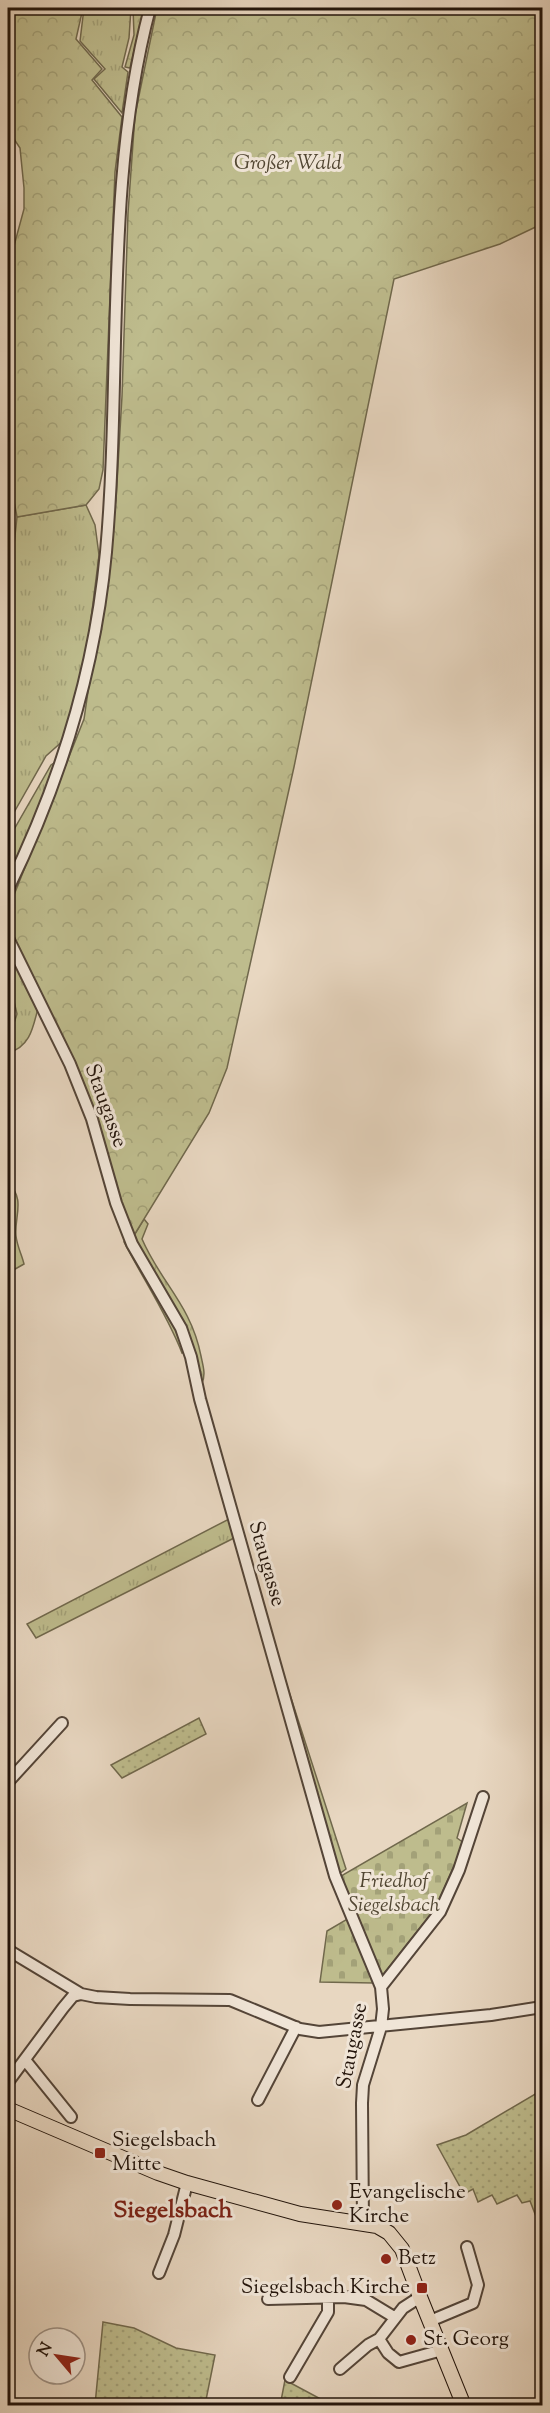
<svg xmlns="http://www.w3.org/2000/svg" width="550" height="2413" font-family="'Sorts Mill Goudy',serif">
<style>
.grass{fill:url(#grass-tufts);stroke:#70684c;stroke-width:1.5}
.forest{fill:url(#forest-crowns);stroke:#70684c;stroke-width:1.5}
.cemetery{fill:url(#cemetery-stones);stroke:#70684c;stroke-width:1.5}
.park{fill:url(#park-dots);stroke:#70684c;stroke-width:1.5}
.lines{fill:none;stroke-linecap:round;stroke-linejoin:round}
.minor-casing{stroke:#544538;stroke-width:14}
.major-casing{stroke:#22140b;stroke-width:16}
.minor{stroke:#f0e5d7;stroke-width:10}
.major{stroke:#e8d7c1;stroke-width:14}
.poi-dot{fill:#8f2418;stroke:#f0e5d7;stroke-width:2}
.labels{text-anchor:middle;dominant-baseline:central;stroke-width:6;stroke-linejoin:round;paint-order:stroke}
.park-label{font-size:21px;font-style:italic;fill:#514632;stroke:#f0e5d7}
.street-label{font-size:21px;fill:#22140b;stroke:#f0e5d7}
.poi-label{font-size:21px;fill:#22140b;stroke:#f0e5d7;text-anchor:start}
.quarter-label{font-size:24px;font-weight:bold;fill:#7a1f14;stroke:#f0e5d7}
</style>
<defs>
<pattern id="grass-tufts" width="24" height="20" patternUnits="userSpaceOnUse" patternTransform="scale(1.5)"><rect width="24" height="20" fill="#bebc8d"/><path d="M3 7l-1-3M5 7V3M7 7l1-3M15 17l-1-3M17 17v-4M19 17l1-3" fill="none" stroke="#a3a178"/></pattern>
<pattern id="forest-crowns" width="20" height="18" patternUnits="userSpaceOnUse" patternTransform="scale(1.5)"><rect width="20" height="18" fill="#bebc8d"/><path d="M2 6a3 3 0 1 1 6 0M12 15a3 3 0 1 1 6 0" fill="none" stroke="#a3a178"/></pattern>
<pattern id="cemetery-stones" width="16" height="16" patternUnits="userSpaceOnUse" patternTransform="scale(1.5)"><rect width="16" height="16" fill="#bebc8d"/><path d="M2 7V4a2 2 0 0 1 4 0v3zM10 15v-3a2 2 0 0 1 4 0v3z" fill="#a3a178"/></pattern>
<pattern id="park-dots" width="8" height="8" patternUnits="userSpaceOnUse" patternTransform="scale(1.5)"><rect width="8" height="8" fill="#bebc8d"/><path d="M2 2h.1M6 6h.1" fill="none" stroke="#a3a178" stroke-width="1.8" stroke-linecap="round"/></pattern>
</defs>
<rect width="100%" height="100%" fill="#e8d7c1"/>
<filter id="stains"><feTurbulence type="fractalNoise" baseFrequency=".00333" numOctaves="4"/><feColorMatrix values="0 0 0 0 .2 0 0 0 0 .09 0 0 0 0 .02 0 0 0 .5 -.17"/></filter>
<radialGradient id="worn" r=".72"><stop offset=".6" stop-color="#630" stop-opacity="0"/><stop offset="1" stop-color="#630" stop-opacity=".3"/></radialGradient>
<path class="grass" d="M84,8h47l-2,30 -7,29 6,5 -6,41 -28,-34 11,-10 -25,-28z
M86,505l9,20 4,30 -13,104 -21,80 -19,17 -38,67v-222l9,-84z
M57,761l-11,33 -38,87v-41l43,-75z
M8,951l30,57c-5,20 -8,39 -30,45v-12l9,-27 -9,-38z
M8,1183c18,16 6,34 8,53 1,10 6,19 8,28l-14,8 -2,-1z
M144,1219l4,5 -6,15c19,44 49,66 59,117 2,10 5,18 1,27l-69,-146z
M127,1239l42,74 17,39 -4,1c-15,-39 -39,-74 -58,-111z
M229,1519l5,19 -198,100 -9,-14z
M281,1675l3,1 62,193 -7,5z"/>
<path class="forest" d="M8,8h75l-7,31 26,30 -10,11 30,37 -7,55 -12,298 -4,19 -13,16 -69,12 -9,-48v-201l16,-59v-21l-4,-40 -12,-18z
M133,8h11l-14,60 -5,-1 9,-32z
M157,8h385v216l-42,20 -106,35 -100,488 -67,301 -18,45 -76,124 -68,-190 -57,-118v-19l76,-191 32,-219 6,-104 6,-183 7,-98z"/>
<path class="cemetery" d="M467,1803l-10,35 7,5 -29,66 -53,67 -41,-100z
M349,1918l24,65 -53,-1 7,-51z"/>
<path class="park" d="M199,1718l7,16 -84,44 -11,-13z
M542,2090v142l-12,-31 -8,2 -5,-8 -20,9 -5,-9 -14,7 -5,-13 -9,5 -27,-49 29,-10z
M103,2322l31,6 42,20 39,7 -10,50h-110z
M285,2380l47,25 -52,1z"/>
<g class="lines">
<g class="minor-casing">
<path id="minor" d="M8,889c52,-106 87,-218 98,-337 16,-178 -2,-371 44,-544
M8,938l62,126 22,55 24,84 16,41 49,84 10,29 9,42 135,477 46,111 2,22 -2,18 -18,58 -1,18 1,120
M8,1782l54,-59
M8,1950l73,44 15,3 34,2 100,1 70,29 19,3 172,-17 51,-8
M381,1987l59,-75 19,-42 24,-73
M25,2060l46,57
M8,2082l55,-74 10,-12 8,-2
M258,2100l38,-73
M159,2273l15,-38 13,-52
M420,2297l-17,11 -24,31 9,14 11,9 43,-12
M268,2299l76,-2 22,3 28,17
M430,2321l43,-18 5,-18 -11,-38
M340,2369l28,-24 11,-6
M290,2377l38,-65v-14"/>
</g>
<g class="major-casing">
<path id="major" d="M8,2109l150,64 29,10 113,31 77,12 12,7 13,16 18,48 44,109"/>
</g>
<use href="#minor" class="minor"/>
<use href="#major" class="major"/>
</g>
<g class="poi-dot">
<rect x="94" y="2147" width="12" height="12" rx="3"/>
<circle cx="337" cy="2205" r="6"/>
<circle cx="386" cy="2259" r="6"/>
<rect x="416" y="2282" width="12" height="12" rx="3"/>
<circle cx="411" cy="2340" r="6"/>
</g>
<g class="labels">
<g class="park-label">
<text x="288" y="164">Großer Wald</text>
<text x="394" y="1882">Friedhof<tspan x="394" dy="24">Siegelsbach</tspan></text>
</g>
<g class="street-label">
<text transform="translate(105 1106) rotate(70)">Staugasse</text>
<text transform="translate(266 1564) rotate(74)">Staugasse</text>
<text transform="translate(353 2046) rotate(-79)">Staugasse</text>
</g>
<g class="poi-label">
<text x="112" y="2141">Siegelsbach<tspan x="112" dy="24">Mitte</tspan></text>
<text x="349" y="2193">Evangelische<tspan x="349" dy="24">Kirche</tspan></text>
<text x="398" y="2259">Betz</text>
<text x="410" y="2288" text-anchor="end">Siegelsbach Kirche</text>
<text x="423" y="2340">St. Georg</text>
</g>
<g class="quarter-label">
<text x="173" y="2211">Siegelsbach</text>
</g>
</g>
<rect width="550" height="2413" fill="none" stroke="#e8d7c1" stroke-width="30"/>
<rect x="9" y="9" width="532" height="2395" fill="none" stroke="#22140b" stroke-width="3"/>
<rect x="15" y="15" width="520" height="2383" fill="none" stroke="#22140b" stroke-width="1.5"/>
<g transform="translate(57 2356) rotate(299)"><circle r="28" fill="#f0e5d7" stroke="#9e9185" stroke-width="1.5"/>
<path d="M0-4.5L10 22L0 15L-10 22Z" fill="#8f2418"/>
<text y="-9" font-size="16" font-weight="bold" text-anchor="middle" fill="#22140b">N</text>
</g>
<rect width="100%" height="100%" filter="url(#stains)"/>
<rect width="100%" height="100%" fill="url(#worn)"/>
</svg>
